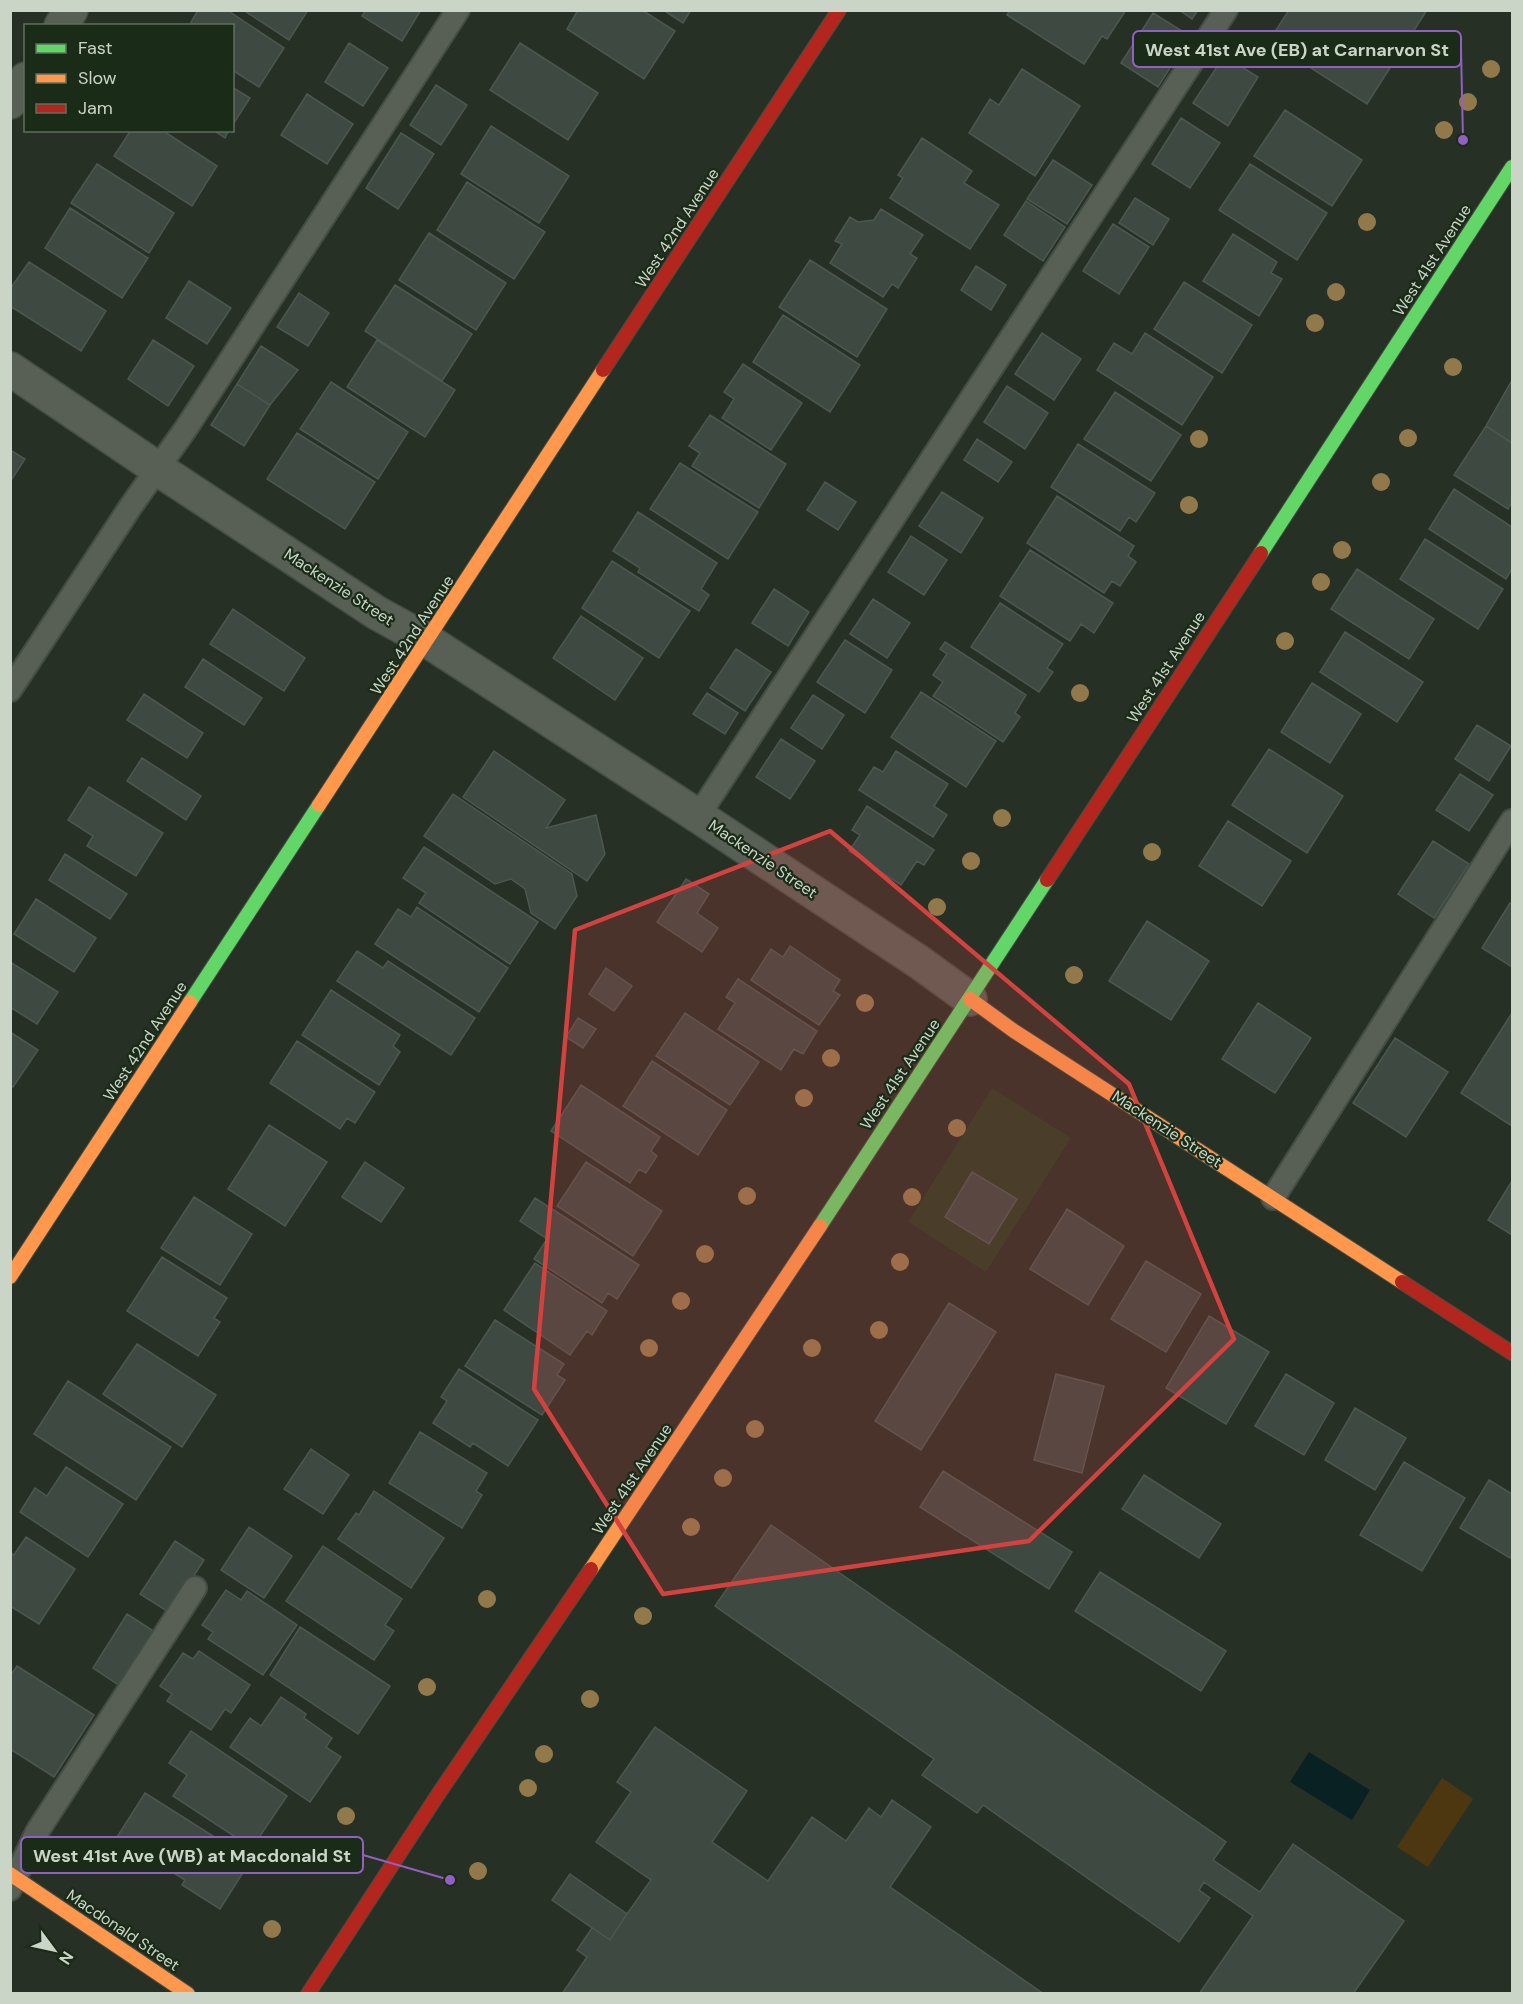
<svg xmlns="http://www.w3.org/2000/svg" width="1523" height="2004" font-family="'DM Sans',sans-serif">
<style>
.built{fill:#283c23}
.green{fill:#4d3710}
.water{fill:#092123}
.building{fill:#3e4942;stroke:#4c574f;stroke-width:1.5}
.lines{fill:none;stroke-linecap:round;stroke-linejoin:round}
.lane-casing{stroke:#444d43;stroke-width:26}
.street-casing{stroke:#444d43;stroke-width:36}
.fast-casing{stroke:#444d43;stroke-width:16}
.slow-casing{stroke:#444d43;stroke-width:16}
.jam-casing{stroke:#444d43;stroke-width:16}
.lane{stroke:#586056;stroke-width:22}
.street{stroke:#586056;stroke-width:33}
.fast{stroke:#63d668;stroke-width:14}
.slow{stroke:#ff974d;stroke-width:14}
.jam{stroke:#b3261e;stroke-width:14}
.tree{fill:#92794c}
.marked{fill:#d44240;fill-opacity:0.2;stroke:#d44240;stroke-width:4.5;stroke-linejoin:round}
.labels{text-anchor:middle;dominant-baseline:central;stroke-width:4.5;stroke-linejoin:round;paint-order:stroke}
.street-label{font-size:16px;fill:#cad5c8;stroke:#1a2b17}
.leader{fill:none;stroke:#935fc2;stroke-width:2}
.callout-dot{fill:#935fc2;stroke:#1a2b17;stroke-width:2}
.callout{fill:#1a2b17;stroke:#935fc2;stroke-width:2}
.callout-label{font-size:18px;text-anchor:middle;font-weight:bold;fill:#cad5c8}
</style>
<rect width="100%" height="100%" fill="#273025"/>
<path class="built" d="M992,1088l79,50 -85,134 -78,-50z"/>
<path class="green" d="M1442,1778l31,21 -45,68 -31,-20z"/>
<path class="water" d="M1309,1752l61,38 -18,30 -62,-38z"/>
<path class="building" d="M198,10h29l57,38 -25,39 -27,-17v-44h-43z
M243,10h65l-19,30z
M366,10h55l-19,31 -40,-25z
M578,10h64l33,21 -31,48 -77,-50z
M663,10h28l-8,13z
M1010,10h116l-19,29 -5,-3 -18,28 -77,-49z
M1179,10h19l-6,9z
M1289,10h138l-60,94 -98,-63z
M1153,13l37,23 -32,51 -37,-24z
M349,43l39,25 -25,38 -38,-24z
M520,43l78,50 -30,47 -78,-50z
M1224,56l34,21 -30,49 -35,-23z
M1022,69l58,37 -45,70 -66,-43 21,-34 9,6z
M436,85l31,20 -26,40 -31,-20z
M232,87l18,11 -18,28z
M307,94l46,30 -26,40 -46,-29z
M1285,110l77,50 -30,46 -78,-50z
M1181,118l39,25 -30,45 -38,-24z
M491,126l78,50 -30,47 -78,-49z
M131,130h31l55,36 -25,40 -78,-50z
M213,130h16l-4,8z
M401,133l33,21 -36,55 -32,-21z
M922,138l50,33 -8,12 35,22 -29,44 -80,-51 13,-20 -5,-3z
M1053,160l39,25 -25,39 -40,-25z
M97,164l77,49 -25,40 -78,-50z
M1250,164l77,49 -30,47 -78,-50z
M467,182l78,50 -31,47 -77,-49z
M1135,198l34,21 -16,26 -34,-22z
M1026,201l39,26 -22,34 -39,-26z
M70,208l78,50 -26,40 -77,-50z
M881,209l42,26 -13,19 7,4 -19,30 -6,-4 -9,13 -53,-34 12,-19 -7,-3 15,-24 8,5 16,-2z
M1113,224l36,23 -30,47 -36,-23z
M429,233l77,50 -30,47 -77,-50z
M1233,234l44,28 -6,11 11,6 -23,37 -56,-35z
M810,260l77,49 -30,48 -78,-50z
M29,262l77,49 -25,40 -71,-45v-17z
M976,266l30,19 -15,25 -30,-20z
M189,281l42,27 -24,36 -41,-26z
M1184,282l68,43 -30,48 -68,-44z
M395,285l77,49 -30,47 -77,-50z
M299,293l30,20 -21,33 -31,-19z
M783,315l77,50 -30,47 -77,-50z
M1042,333l39,26 -27,41 -39,-26z
M1145,333l68,44 -31,48 -85,-55 17,-27 18,11z
M153,340l41,26 -26,40 -40,-27z
M377,340l78,50 -30,47 -78,-50z
M261,346l37,24 -28,35 -33,-21z
M743,364l59,39 -31,47 -49,-32 12,-19 -10,-7z
M331,382l77,50 -30,47 -78,-50z
M1511,382h1v61l-26,-17z
M237,384l33,21 -26,41 -33,-21z
M1007,386l41,27 -23,36 -41,-27z
M1115,392l66,43 -30,46 -67,-42z
M710,415l76,49 -27,44 -67,-42 8,-13 -11,-7z
M1486,426l26,17v59l-4,7 -54,-34z
M297,433l78,49 -30,47 -78,-50z
M977,439l35,23 -14,20 -34,-22z
M1078,444l77,49 -19,29 -7,-5 -9,14 -69,-44z
M10,450l15,9 -15,23z
M680,463l78,49 -30,47 -78,-50z
M825,482l31,20 -18,28 -31,-20z
M1454,489l58,38v42l-6,10 -77,-50z
M942,492l41,26 -22,35 -42,-27z
M1057,496l77,50 -6,10 8,6 -16,24 -8,-5 -8,12 -77,-50z
M638,512l79,51 -16,26 8,6 -10,16 -61,-39 2,-4 -27,-17z
M911,536l36,24 -23,35 -36,-23z
M1425,539l78,50 -25,40 -78,-50z
M1030,550l83,53 -19,30 -13,-9 -11,17 -70,-45z
M612,561l78,50 -31,47 -77,-50z
M1357,569l77,50 -25,40 -78,-50z
M774,589l35,23 -21,34 -36,-23z
M873,599l37,24 -23,35 -37,-24z
M1000,603l63,41 -16,24 6,4 -14,20 -68,-45z
M233,609l72,49 -21,33 -74,-47z
M581,616l62,42 -28,42 -62,-42z
M1345,632l78,50 -26,40 -77,-50z
M845,640l47,30 -27,43 -48,-31z
M945,642l81,53 -11,18 5,4 -17,25 -70,-46 10,-14 -10,-7 14,-21 -7,-5z
M736,649l35,23 -26,39 -35,-23z
M203,659l59,39 -18,27 -59,-38z
M1312,683l49,31 -31,49 -49,-31z
M921,692l75,49 -30,46 -75,-50z
M707,693l31,20 -13,21 -32,-20z
M144,694l59,39 -16,25 -60,-38z
M813,695l31,20 -22,34 -31,-21z
M1477,725l34,21 -22,35 -34,-22z
M781,739l34,22 -25,38 -34,-22z
M1269,749l74,47 -36,57 -75,-48z
M494,751l71,49 -19,28 50,-13 9,39 -18,27 -124,-84z
M896,751l52,33 -14,22 13,9 -14,22 -74,-47 15,-23 9,5z
M142,758l59,38 -15,24 -59,-39z
M1460,774l33,21 -24,36 -33,-21z
M89,787l74,46 -27,43 -49,-30 6,-10 -25,-16z
M453,794l119,80 5,22 -22,33 -24,-16 -6,-24 -14,-10 -16,5 -71,-48z
M867,806l67,44 -10,15 -7,-4 -16,24 -52,-34 11,-16 -8,-5z
M1228,821l63,40 -29,45 -63,-40z
M1433,841l36,23 -35,54 -36,-24z
M424,847l114,75 -28,42 -91,-61 7,-10 -23,-15z
M65,854l62,40 -17,25 -61,-39z
M686,879l23,15 -12,19 21,15 -16,24 -45,-30z
M36,899l60,39 -22,34 -60,-38z
M1510,903l2,2v62l-30,-19z
M417,907l91,61 -29,44 -104,-68 23,-35 13,8z
M1147,921l62,40 -38,59 -62,-39z
M790,946l50,34 -7,11 7,4 -21,30 -68,-45 20,-31 12,8z
M357,951l26,17 5,-7 87,57 -24,37 -114,-74z
M10,962l48,30 -21,32 -27,-17z
M606,968l26,18 -18,25 -25,-17z
M738,979l79,52 -14,23 -9,-5 -13,21 -63,-41 17,-26 -9,-6z
M331,990l69,45 -7,11 7,6 -21,33 -77,-50z
M1258,1003l53,35 -36,55 -53,-34z
M685,1013l74,49 -29,43 -74,-49z
M1512,1013v113l-51,-33z
M578,1018l18,11 -13,19 -17,-11z
M10,1032l28,18 -25,37 -3,-2z
M1395,1038l53,34 -42,65 -53,-34z
M297,1041l78,51 -20,31 -8,-5 -7,11 -70,-46z
M652,1061l75,49 -29,45 -75,-49z
M581,1085l79,52 -9,14 6,5 -11,17 -7,-4 -9,14 -79,-52z
M269,1125l58,37 -42,64 -57,-37z
M365,1162l39,26 -23,34 -39,-25z
M586,1162l76,49 -29,45 -76,-50z
M972,1172l45,27 -28,45 -44,-27z
M1512,1181v54l-24,-15z
M194,1197l58,37 -32,51 -59,-37z
M535,1198l104,67 -22,34 -9,-6 -6,10 -68,-44 13,-20 -27,-18z
M1067,1209l57,37 -36,59 -58,-36z
M162,1257l65,41 -13,20 6,4 -22,34 -71,-45z
M1146,1261l55,33 -35,58 -55,-33z
M535,1263l72,48 -15,24 -5,-4 -17,24 -66,-45z
M949,1303l47,29 -75,118 -46,-29z
M1209,1316l60,36 -43,72 -60,-36z
M495,1320l69,44 -7,11 8,5 -23,35 -77,-49z
M137,1344l79,51 -34,52 -79,-53z
M459,1369l79,51 -30,46 -35,-23 -3,4 -37,-24 14,-22 -6,-4z
M1056,1374l48,12 -22,87 -48,-13z
M1286,1374l48,29 -30,52 -49,-29z
M68,1381l103,66 -35,53 -102,-66z
M1355,1408l51,30 -31,52 -50,-30z
M420,1432l67,41 -11,18 6,4 -20,33 -73,-45z
M311,1449l38,26 -26,39 -39,-25z
M1404,1462l61,36 -43,73 -62,-36z
M66,1467l57,37 -35,53 -68,-45 15,-24 12,8z
M943,1471l129,81 -23,37 -129,-82z
M1144,1475l77,49 -22,34 -77,-49z
M1489,1480l23,14v60l-2,4 -50,-30z
M374,1491l70,47 -33,50 -73,-49 18,-26 3,2z
M771,1525l455,317 -13,18 47,32 33,-48 111,77 -51,73h-154l54,-78 -49,-34 -5,8 11,8 -31,44 -196,-137 -6,8 -55,-38 12,-16 -219,-153z
M249,1527l43,29 -28,42 -43,-28z
M26,1537l49,32 -36,55 -29,-18v-53l4,2z
M175,1541l29,19 -34,53 -30,-19z
M323,1546l79,53 -17,26 9,6 -20,29 -88,-59z
M1100,1572l126,79 -25,40 -126,-80z
M226,1590l15,10 6,-9 50,34 -34,50 -55,-36 5,-7 -11,-7z
M127,1614l28,18 -35,54 -27,-18z
M300,1627l90,59 -32,48 -88,-59z
M199,1651l51,34 -19,28 -6,-4 -14,21 -44,-29 5,-7 -12,-8 23,-33 10,6z
M17,1666l77,49 -40,62 -44,-28v-73z
M281,1697l25,17 -2,4 28,20 -6,9 15,10 -31,45 -80,-55 20,-29 11,8z
M655,1727l92,64 -35,51 56,39 44,-64 34,24 23,-33 12,9 11,-17 39,27 -41,60 154,107h-482l25,-37 -10,-7 15,-22 -40,-28 18,-26 57,40 24,-34 -55,-38 35,-50 -14,-10z
M191,1731l96,65 -35,52 -79,-52 14,-21 -18,-12z
M145,1793l106,67 -31,49 -38,-24 3,-5 -68,-43z
M570,1874l57,40 -17,26 -58,-40z"/>
<g class="lines">
<g class="lane-casing">
<path id="lane" d="M10,690l121,-184 56,-79 271,-417
M698,816l528,-806
M1273,1198l239,-377
M10,1889l27,-57 158,-244"/>
</g>
<g class="street-casing">
<path id="street" d="M61,26l10,-16
M10,102l16,-23
M10,369l148,100 219,144 51,28 270,175 221,146 51,37"/>
</g>
<g class="fast-casing">
<path id="fast" d="M1261,553l251,-386
M190,1002l129,-197
M820,1226l227,-346"/>
</g>
<g class="slow-casing">
<path id="slow" d="M319,805l284,-435
M970,999l44,32 388,251
M10,1277l180,-275
M591,1569l229,-343
M10,1874l178,120"/>
</g>
<g class="jam-casing">
<path id="jam" d="M603,370l236,-360
M1047,880l214,-327
M1402,1282l110,71
M308,1994l129,-198 154,-227"/>
</g>
<use href="#lane" class="lane"/>
<use href="#street" class="street"/>
<use href="#fast" class="fast"/>
<use href="#slow" class="slow"/>
<use href="#jam" class="jam"/>
</g>
<g class="tree">
<circle cx="1491" cy="69" r="9"/>
<circle cx="1468" cy="102" r="9"/>
<circle cx="1444" cy="130" r="9"/>
<circle cx="1367" cy="222" r="9"/>
<circle cx="1336" cy="292" r="9"/>
<circle cx="1315" cy="323" r="9"/>
<circle cx="1453" cy="367" r="9"/>
<circle cx="1408" cy="438" r="9"/>
<circle cx="1199" cy="439" r="9"/>
<circle cx="1381" cy="482" r="9"/>
<circle cx="1189" cy="505" r="9"/>
<circle cx="1342" cy="550" r="9"/>
<circle cx="1321" cy="582" r="9"/>
<circle cx="1285" cy="641" r="9"/>
<circle cx="1080" cy="693" r="9"/>
<circle cx="1002" cy="818" r="9"/>
<circle cx="1152" cy="852" r="9"/>
<circle cx="971" cy="861" r="9"/>
<circle cx="937" cy="907" r="9"/>
<circle cx="1074" cy="975" r="9"/>
<circle cx="865" cy="1003" r="9"/>
<circle cx="831" cy="1058" r="9"/>
<circle cx="804" cy="1098" r="9"/>
<circle cx="957" cy="1128" r="9"/>
<circle cx="747" cy="1196" r="9"/>
<circle cx="912" cy="1197" r="9"/>
<circle cx="705" cy="1254" r="9"/>
<circle cx="900" cy="1262" r="9"/>
<circle cx="681" cy="1301" r="9"/>
<circle cx="879" cy="1330" r="9"/>
<circle cx="649" cy="1348" r="9"/>
<circle cx="812" cy="1348" r="9"/>
<circle cx="755" cy="1429" r="9"/>
<circle cx="723" cy="1478" r="9"/>
<circle cx="691" cy="1527" r="9"/>
<circle cx="487" cy="1599" r="9"/>
<circle cx="643" cy="1616" r="9"/>
<circle cx="427" cy="1687" r="9"/>
<circle cx="590" cy="1699" r="9"/>
<circle cx="544" cy="1754" r="9"/>
<circle cx="528" cy="1788" r="9"/>
<circle cx="346" cy="1816" r="9"/>
<circle cx="478" cy="1871" r="9"/>
<circle cx="272" cy="1929" r="9"/>
</g>
<path class="marked" d="M830,831l299,253 105,255 -205,202 -366,53 -129,-205 41,-459z"/>
<g class="labels">
<g class="street-label">
<text transform="translate(677 228) rotate(-57)">West 42nd Avenue</text>
<text transform="translate(1432 260) rotate(-57)">West 41st Avenue</text>
<text transform="translate(339 587) rotate(33)">Mackenzie Street</text>
<text transform="translate(412 635) rotate(-57)">West 42nd Avenue</text>
<text transform="translate(1166 667) rotate(-57)">West 41st Avenue</text>
<text transform="translate(763 859) rotate(34)">Mackenzie Street</text>
<text transform="translate(145 1041) rotate(-57)">West 42nd Avenue</text>
<text transform="translate(900 1074) rotate(-56)">West 41st Avenue</text>
<text transform="translate(1167 1129) rotate(33)">Mackenzie Street</text>
<text transform="translate(632 1479) rotate(-56)">West 41st Avenue</text>
<text transform="translate(123 1930) rotate(34)">Macdonald Street</text>
</g>
</g>
<path class="leader" d="M1463 140L1461 49M450 1880L363 1855"/>
<g class="callout-dot">
<circle cx="1463" cy="140" r="6"/>
<circle cx="450" cy="1880" r="6"/>
</g>
<g class="callout">
<rect x="1133" y="31" width="328" height="36" rx="6"/>
<rect x="21" y="1837" width="342" height="36" rx="6"/>
</g>
<g class="callout-label">
<text x="1297" y="56">West 41st Ave (EB) at Carnarvon St</text>
<text x="192" y="1862">West 41st Ave (WB) at Macdonald St</text>
</g>
<rect width="1523" height="2004" fill="none" stroke="#cad5c8" stroke-width="24"/>
<rect x="24" y="24" width="210" height="108" fill="#1a2b17" stroke="#606f5e" stroke-width="1.5"/>
<rect x="36" y="44" width="30" height="9" fill="#63d668" stroke="#606f5e" stroke-width="1.5"/>
<text x="78" y="54" font-size="18" fill="#cad5c8">Fast</text>
<rect x="36" y="74" width="30" height="9" fill="#ff974d" stroke="#606f5e" stroke-width="1.5"/>
<text x="78" y="84" font-size="18" fill="#cad5c8">Slow</text>
<rect x="36" y="104" width="30" height="9" fill="#b3261e" stroke="#606f5e" stroke-width="1.5"/>
<text x="78" y="114" font-size="18" fill="#cad5c8">Jam</text>
<g transform="translate(54 1950) rotate(123)" stroke="#1a2b17" stroke-width="4.5" paint-order="stroke">
<path d="M0-4.5L10 22L0 15L-10 22Z" fill="#cad5c8"/>
<text y="-9" font-size="16" font-weight="bold" text-anchor="middle" fill="#cad5c8">N</text>
</g>
</svg>
